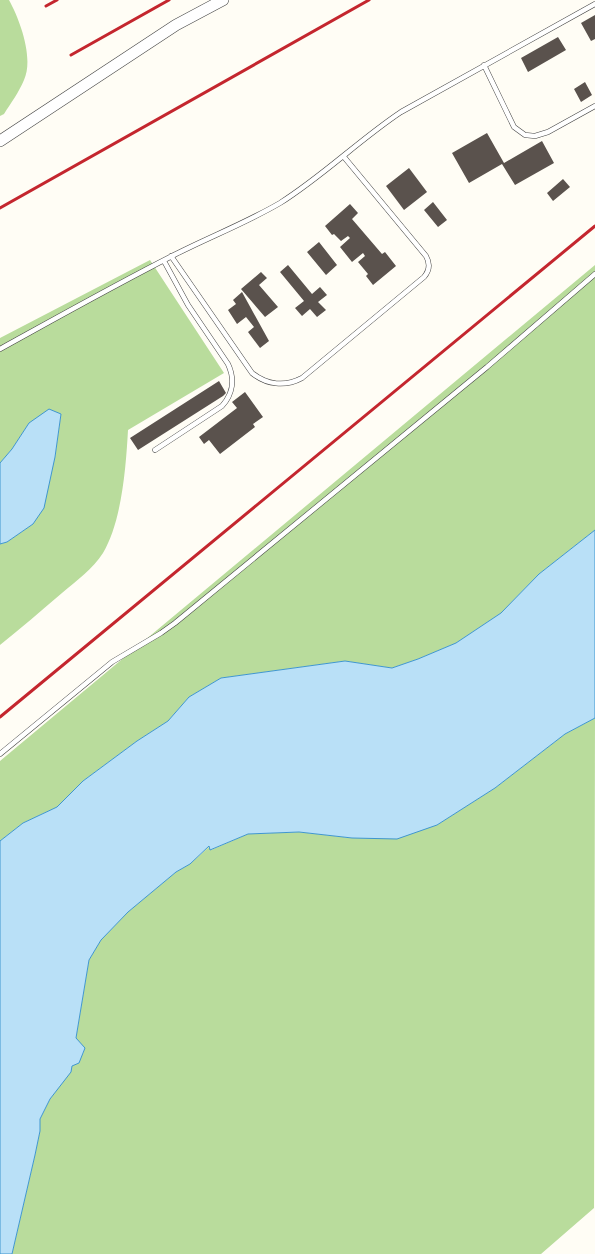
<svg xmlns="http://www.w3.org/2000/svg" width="595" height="1254" font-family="'Source Serif 4',serif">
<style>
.forest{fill:#b9dc9c}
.water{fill:#b9e0f7;stroke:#3f96cf}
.building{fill:#5a524d}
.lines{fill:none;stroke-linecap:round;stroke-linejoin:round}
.service-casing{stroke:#444;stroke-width:5.5}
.tertiary-casing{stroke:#444;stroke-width:12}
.service{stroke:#fff;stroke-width:4.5}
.tertiary{stroke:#fff;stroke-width:11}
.rail{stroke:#c4262e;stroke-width:3}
</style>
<rect width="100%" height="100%" fill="#fffdf5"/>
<path class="forest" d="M0,0h9c11,20 25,58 15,80 -5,12 -13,23 -20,34l-4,2z
M150,260l74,113 -96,57c-2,36 -6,91 -25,123 -10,16 -27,28 -41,40 -21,18 -41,35 -62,52v-101l7,-2 26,-18 22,-67 6,-43 -12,-4 -20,13 -17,26 -12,14v-125z
M595,265v265l-56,44 -38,39 -45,30 -38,16 -26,9 -47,-7 -124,17 -32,19 -21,24 -31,20 -54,40 -26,26 -34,16 -23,18v-80z
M595,718l-1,490 -53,46h-529l23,-99 5,-24v-12l10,-20 20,-27 2,-6 11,-12 1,-6 -8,-10 13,-78 12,-20 27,-28 48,-40 14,-8 20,-18 1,4 37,-16 51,-2 53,6 85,-13 58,-37 70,-54z"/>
<path class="water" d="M49,409l12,5 -6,43 -11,51 -11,16 -26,18 -7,2v-81l12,-14 17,-26z
M595,530v188l-30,16 -70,54 -58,37 -40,14 -45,-1 -53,-6 -51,2 -38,16 -1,-4 -19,18 -14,8 -48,40 -27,28 -12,20 -13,78 9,10 -6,15 -7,3 -1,6 -21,27 -10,20v12l-5,24 -23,99h-12v-413l23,-18 34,-16 26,-26 54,-40 31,-20 21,-24 32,-19 124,-17 47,7 26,-9 38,-16 45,-30 38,-39z"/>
<path class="building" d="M595,15v24l-4,2 -10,-18z
M558,37l8,13 -38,22 -7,-14z
M585,82l7,13 -11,7 -7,-13z
M487,133l17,30 38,-22 12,22 -39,22 -13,-21 -33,19 -17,-30z
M409,168l18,24 -23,18 -18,-24z
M563,179l7,8 -17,14 -6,-8z
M433,202l14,18 -9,7 -14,-17z
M350,204l8,9 -6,6 30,35 3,-2 11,14 -23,19 -7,-9 2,-2 -10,-12 7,-6 -2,-3 -11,9 -12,-15 10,-9 -2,-2 -7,5 -7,-7 -2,1 -7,-9z
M319,242l18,23 -11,10 -19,-23z
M288,265l24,29 8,-7 7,8 -9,7 8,8 -9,7 -7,-8 -8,7 -7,-8 9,-7 -24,-29z
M261,272l6,6 -8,7 19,22 -13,10 -24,-28z
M242,292l27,49 -9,7 -12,-16 6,-5 -8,-10 -9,7 -9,-14 8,-6 -3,-4z
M219,381l7,12 -3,3 -85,54 -8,-12z
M245,392l18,25 -10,7 2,3 -35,27 -11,-14 -5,4 -5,-7 38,-29 -5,-6z"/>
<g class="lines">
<g class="service-casing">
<path id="service" d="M484,65l30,62 11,8 10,1 13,-4 47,-26
M171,256l81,117c15,12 33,14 50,5l122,-101c6,-7 6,-14 2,-21l-82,-99
M0,349c58,-32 115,-64 174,-94 35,-18 72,-32 106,-52 43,-27 79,-63 121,-91l194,-108
M155,450l67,-44c11,-12 13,-27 6,-42l-40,-59 -24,-44
M0,754l112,-92 49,-29 14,-10 312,-256 108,-93"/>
</g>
<g class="tertiary-casing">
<path id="tertiary" d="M0,141l176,-116 47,-25"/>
</g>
<use href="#service" class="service"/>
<use href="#tertiary" class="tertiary"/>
<path class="rail" d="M46,6l11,-6
M71,55l98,-55
M0,208l369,-208
M0,717l595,-491"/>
</g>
</svg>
